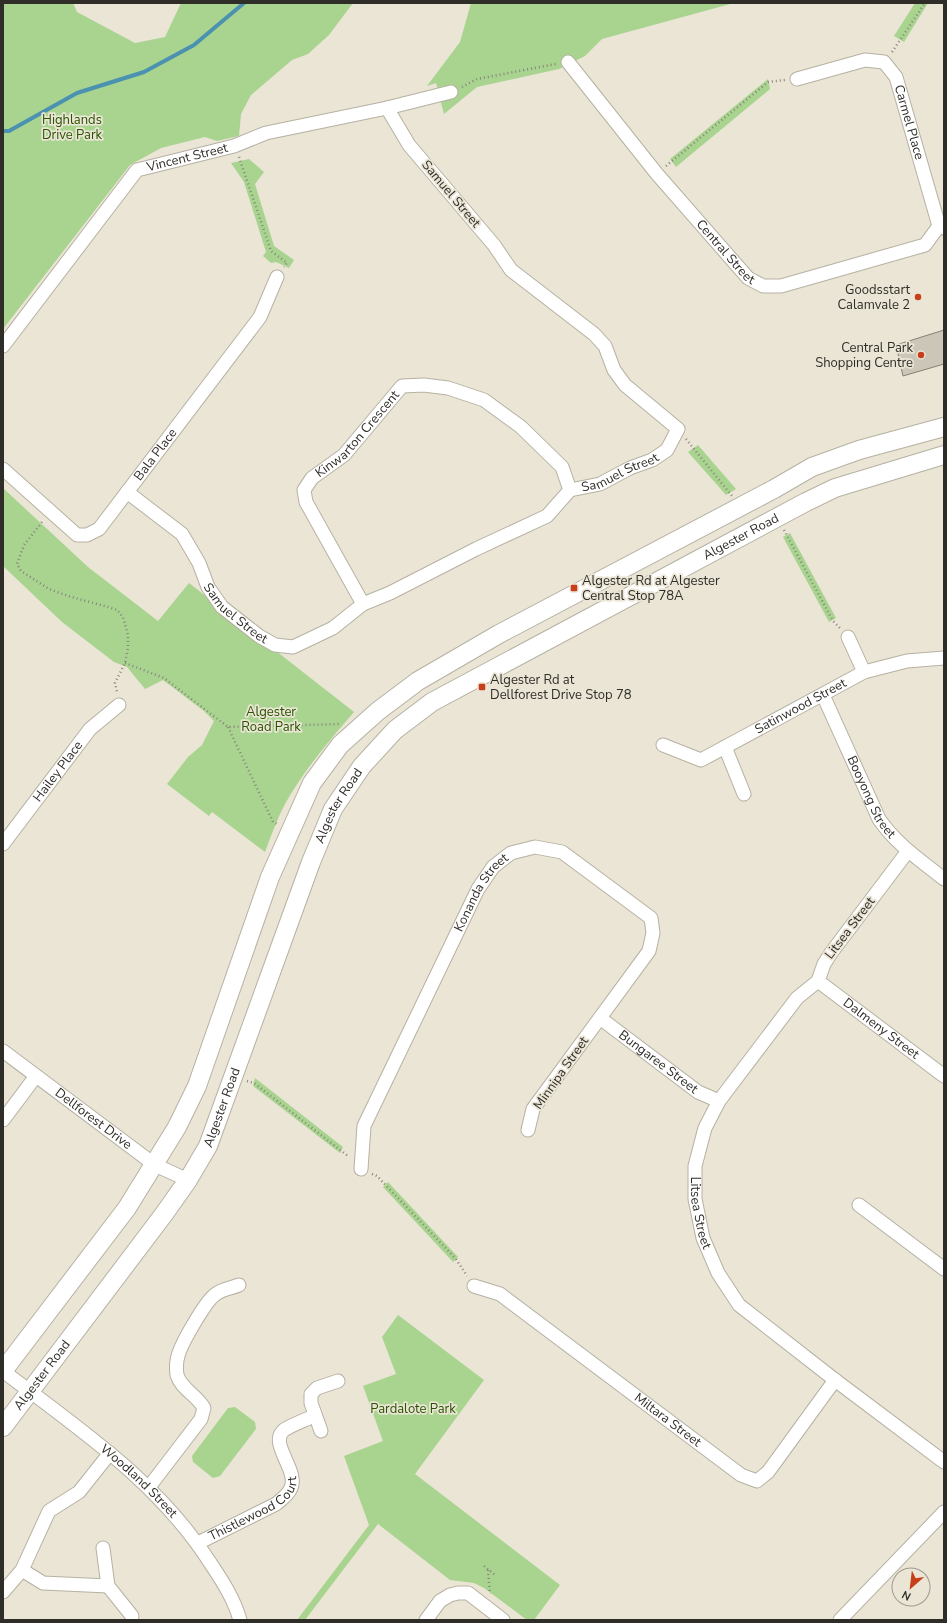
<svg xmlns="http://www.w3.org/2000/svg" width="947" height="1623" font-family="'Nunito Sans',sans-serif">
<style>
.green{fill:#a8d490}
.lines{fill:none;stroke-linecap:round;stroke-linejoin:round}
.stream{stroke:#4b91b0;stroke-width:4}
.building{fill:#cbc6b7;stroke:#868173}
.street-casing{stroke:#b6b1a2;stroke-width:15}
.secondary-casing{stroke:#b6b1a2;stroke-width:20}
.path{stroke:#88857b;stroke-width:2.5;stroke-dasharray:1 3;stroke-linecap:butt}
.street{stroke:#fff;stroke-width:13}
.secondary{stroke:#fff;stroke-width:18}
.poi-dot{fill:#c73e1a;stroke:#eae5d5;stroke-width:1.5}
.labels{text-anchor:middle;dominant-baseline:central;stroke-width:3.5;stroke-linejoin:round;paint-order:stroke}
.park-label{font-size:13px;fill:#285300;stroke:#eae5d5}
.street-label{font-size:13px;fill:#2f2d28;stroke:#eae5d5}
.poi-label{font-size:13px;fill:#2f2d28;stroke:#eae5d5;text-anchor:end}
</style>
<rect width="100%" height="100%" fill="#eae5d5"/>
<path class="green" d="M3,3h70l4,9 58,31 30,-6 16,-34h172l-24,32 -21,19 -16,6 -41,35 -10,19 -2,22 -22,5 -12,-4 -44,11 -31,17 -127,164z
M471,3h263l-132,36 -17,17 -26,13 -82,18 -33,27 -8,-31 -9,3 33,-44z
M915,3h13l-24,39 -10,-6z
M768,79l2,10 -94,78 -6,-8z
M249,159l15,13 -9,12 19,62 20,14 -5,8 -13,-6 -5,1 -8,-7 3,-4 -22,-70 -13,-19z
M698,445l38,44 -10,6 -38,-43z
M3,488l85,79 70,54 31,-38 165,129c-25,29 -50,58 -69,92 -8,15 -14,32 -20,48l-53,-40 -3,4 -42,-32 21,-27 14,-12 12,-24 -10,-10 -41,-31 -18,9 -18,-22 -13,-5 -52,-40 -59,-56z
M790,533l46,85 -7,4 -46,-85z
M255,1078l88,69 -3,6 -87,-67z
M388,1182l70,75 -5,5 -70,-75z
M398,1315l86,65 -69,94 145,111 -26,35h-7l-43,-32 -10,-5 -24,-3 -72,-56 -73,96h-8l72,-95 -25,-69 39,-15 -20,-55 33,-12 -14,-37z
M235,1407l20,15 1,7 -36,47 -7,2 -20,-16 -1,-6 36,-48z"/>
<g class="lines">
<path class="stream" d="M3,131h6l68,-38 67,-21 50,-27 50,-42"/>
</g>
<path class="building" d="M944,330v34l-41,12 -7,-31z"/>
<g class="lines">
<g class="street-casing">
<g id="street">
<path id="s1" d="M568,62l89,112 91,104 15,8h18l144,-41 14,-19 5,2"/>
<path id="s2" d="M797,79l68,-19 19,2 12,15 43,149"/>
<path id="s3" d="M3,346l134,-176 97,-24 32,-13 121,-25 64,-16"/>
<path id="s4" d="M3,469l74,66h10l12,-6 161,-212 17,-40"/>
<path id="s5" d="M127,492l55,42 17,29 9,24 14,20 37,29 16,9 18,2 40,-19 30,-24 27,-11 86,-44 71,-33 23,-26 30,-6 30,-16 22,-8 15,-10 11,-21 -53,-44 -11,-15 -9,-24 -11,-12 -83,-64 -17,-25 -85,-100 -22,-37"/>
<path id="s6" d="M363,604l-57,-102 -2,-12 8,-12 32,-23 58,-69 22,-1 24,3 36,12 37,27 41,40 8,23"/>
<path d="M848,637l16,35"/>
<path id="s7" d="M823,695l56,124c17,25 41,41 65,60"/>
<path id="s8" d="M663,745l38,15 163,-88 43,-11 37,-3"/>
<path d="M725,747l19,47"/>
<path id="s9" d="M3,844l87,-115 29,-24"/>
<path id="s10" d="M908,851l-77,102 -7,11 -6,17 -21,17 -78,103 -14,27 -10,38v33l8,39 15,35 21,32 96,75 109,82"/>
<path id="s11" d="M818,981l126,95"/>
<path id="s12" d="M600,1018l98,74 21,9"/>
<path id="s13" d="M3,1051l152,114 33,15"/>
<path d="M3,1120l33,-44"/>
<path id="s14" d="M361,1169l3,-43 114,-237 15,-22 18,-14 24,-6 27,5 89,66 2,15 -4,18 -116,158 -5,21"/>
<path d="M859,1205l85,64"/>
<path id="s15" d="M474,1286l26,8 241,181 16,6 11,-9 67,-92"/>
<path id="s16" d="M3,1371c76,58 156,111 208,193 12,18 23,35 29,56"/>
<path d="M321,1431l-10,-28v-9l6,-6 21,-7"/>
<path d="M149,1487l52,-68 3,-11c-7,-13 -23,-19 -27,-33 -1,-7 -1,-12 1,-19 3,-12 28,-56 38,-62 6,-5 16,-6 23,-9"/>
<path id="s17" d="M198,1543l78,-39c5,-4 12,-9 15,-16 8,-18 -23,-45 -7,-58 9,-6 22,-10 31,-15"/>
<path d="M103,1548l5,38 24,30"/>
<path d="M22,1570l21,13 65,3"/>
<path d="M3,1592l19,-22 27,-59 30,-19 31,-39"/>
<path d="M426,1620l14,-19 10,-6 8,-2h10l35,27"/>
<path d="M840,1620l104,-108"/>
</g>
</g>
<g class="secondary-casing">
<g id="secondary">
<path d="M3,1371l124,-163 50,-81 20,-41 73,-209 42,-94 28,-38 38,-34 40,-30 81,-47 275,-145 38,-22 47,-17 85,-23"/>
<path id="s18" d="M3,1427l161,-213 24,-34 20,-34 103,-284 22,-53 29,-43 33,-36 37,-28 374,-200 29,-14 109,-33"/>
</g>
</g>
<path class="path" d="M892,52l33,-49
M462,87l15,-8 79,-15
M239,157l32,94 16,12 -3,4
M666,166l102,-84 17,-2
M686,439l46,57
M42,522l-18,23 -7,19 4,7 28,18 19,7 40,11 9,3 6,7 5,18v13l-3,15 -10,20 2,9
M784,530l49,91 7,7
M125,663l39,15 64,49 113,-3
M228,727l45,95 4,2
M247,1081l7,2 94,73
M372,1174l5,2 79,83 11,17
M484,1566l11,9
M488,1570l2,24"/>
<use href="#street" class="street"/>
<use href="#secondary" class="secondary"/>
</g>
<g class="poi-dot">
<circle cx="918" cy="297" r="4"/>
<circle cx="921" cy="355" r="4"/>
<rect x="570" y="584" width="8" height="8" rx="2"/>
<rect x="478" y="683" width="8" height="8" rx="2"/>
</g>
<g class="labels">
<g class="park-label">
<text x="72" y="120">Highlands<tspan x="72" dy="15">Drive Park</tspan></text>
<text x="271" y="712">Algester<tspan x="271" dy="15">Road Park</tspan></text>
<text x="413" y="1409">Pardalote Park</text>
</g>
<g class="street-label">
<text stroke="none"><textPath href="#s2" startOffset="156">Carmel Place</textPath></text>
<text stroke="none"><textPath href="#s3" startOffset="273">Vincent Street</textPath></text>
<text transform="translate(451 194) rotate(50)">Samuel Street</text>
<text stroke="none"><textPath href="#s1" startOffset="247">Central Street</textPath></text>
<text stroke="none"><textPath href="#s6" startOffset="207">Kinwarton Crescent</textPath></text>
<text stroke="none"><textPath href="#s4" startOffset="216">Bala Place</textPath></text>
<text stroke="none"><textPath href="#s5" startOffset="611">Samuel Street</textPath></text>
<text stroke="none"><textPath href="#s18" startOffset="1205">Algester Road</textPath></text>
<text stroke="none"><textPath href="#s5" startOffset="167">Samuel Street</textPath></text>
<text stroke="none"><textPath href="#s8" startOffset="154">Satinwood Street</textPath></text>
<text stroke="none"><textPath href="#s9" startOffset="91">Hailey Place</textPath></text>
<text stroke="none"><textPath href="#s7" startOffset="113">Booyong Street</textPath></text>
<text stroke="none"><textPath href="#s18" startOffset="713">Algester Road</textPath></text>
<text stroke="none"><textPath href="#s14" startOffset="305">Konanda Street</textPath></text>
<text transform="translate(850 928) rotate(-53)">Litsea Street</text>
<text stroke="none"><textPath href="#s11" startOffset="79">Dalmeny Street</textPath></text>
<text stroke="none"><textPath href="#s12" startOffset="73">Bungaree Street</textPath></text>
<text transform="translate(561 1073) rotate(-55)">Minnipa Street</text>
<text stroke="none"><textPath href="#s18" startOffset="389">Algester Road</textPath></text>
<text stroke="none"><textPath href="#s13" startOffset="113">Dellforest Drive</textPath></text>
<text stroke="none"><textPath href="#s10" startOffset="432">Litsea Street</textPath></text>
<text stroke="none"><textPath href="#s18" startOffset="65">Algester Road</textPath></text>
<text stroke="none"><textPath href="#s15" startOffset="237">Miltara Street</textPath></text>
<text stroke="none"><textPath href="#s16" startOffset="175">Woodland Street</textPath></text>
<text stroke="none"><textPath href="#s17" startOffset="67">Thistlewood Court</textPath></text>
</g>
<g class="poi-label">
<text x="910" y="290">Goodsstart<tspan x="910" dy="15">Calamvale 2</tspan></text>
<text x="913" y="348">Central Park<tspan x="913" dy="15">Shopping Centre</tspan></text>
<text x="582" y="581" text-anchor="start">Algester Rd at Algester<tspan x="582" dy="15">Central Stop 78A</tspan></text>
<text x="490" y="680" text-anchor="start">Algester Rd at<tspan x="490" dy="15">Dellforest Drive Stop 78</tspan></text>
</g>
</g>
<rect width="947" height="1623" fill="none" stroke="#2f2d28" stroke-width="8"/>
<g transform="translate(911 1587) rotate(208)"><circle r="19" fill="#eae5d5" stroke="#9f9b90"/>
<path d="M0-3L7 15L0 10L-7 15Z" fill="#c73e1a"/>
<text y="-6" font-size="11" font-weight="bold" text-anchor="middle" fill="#2f2d28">N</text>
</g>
</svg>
